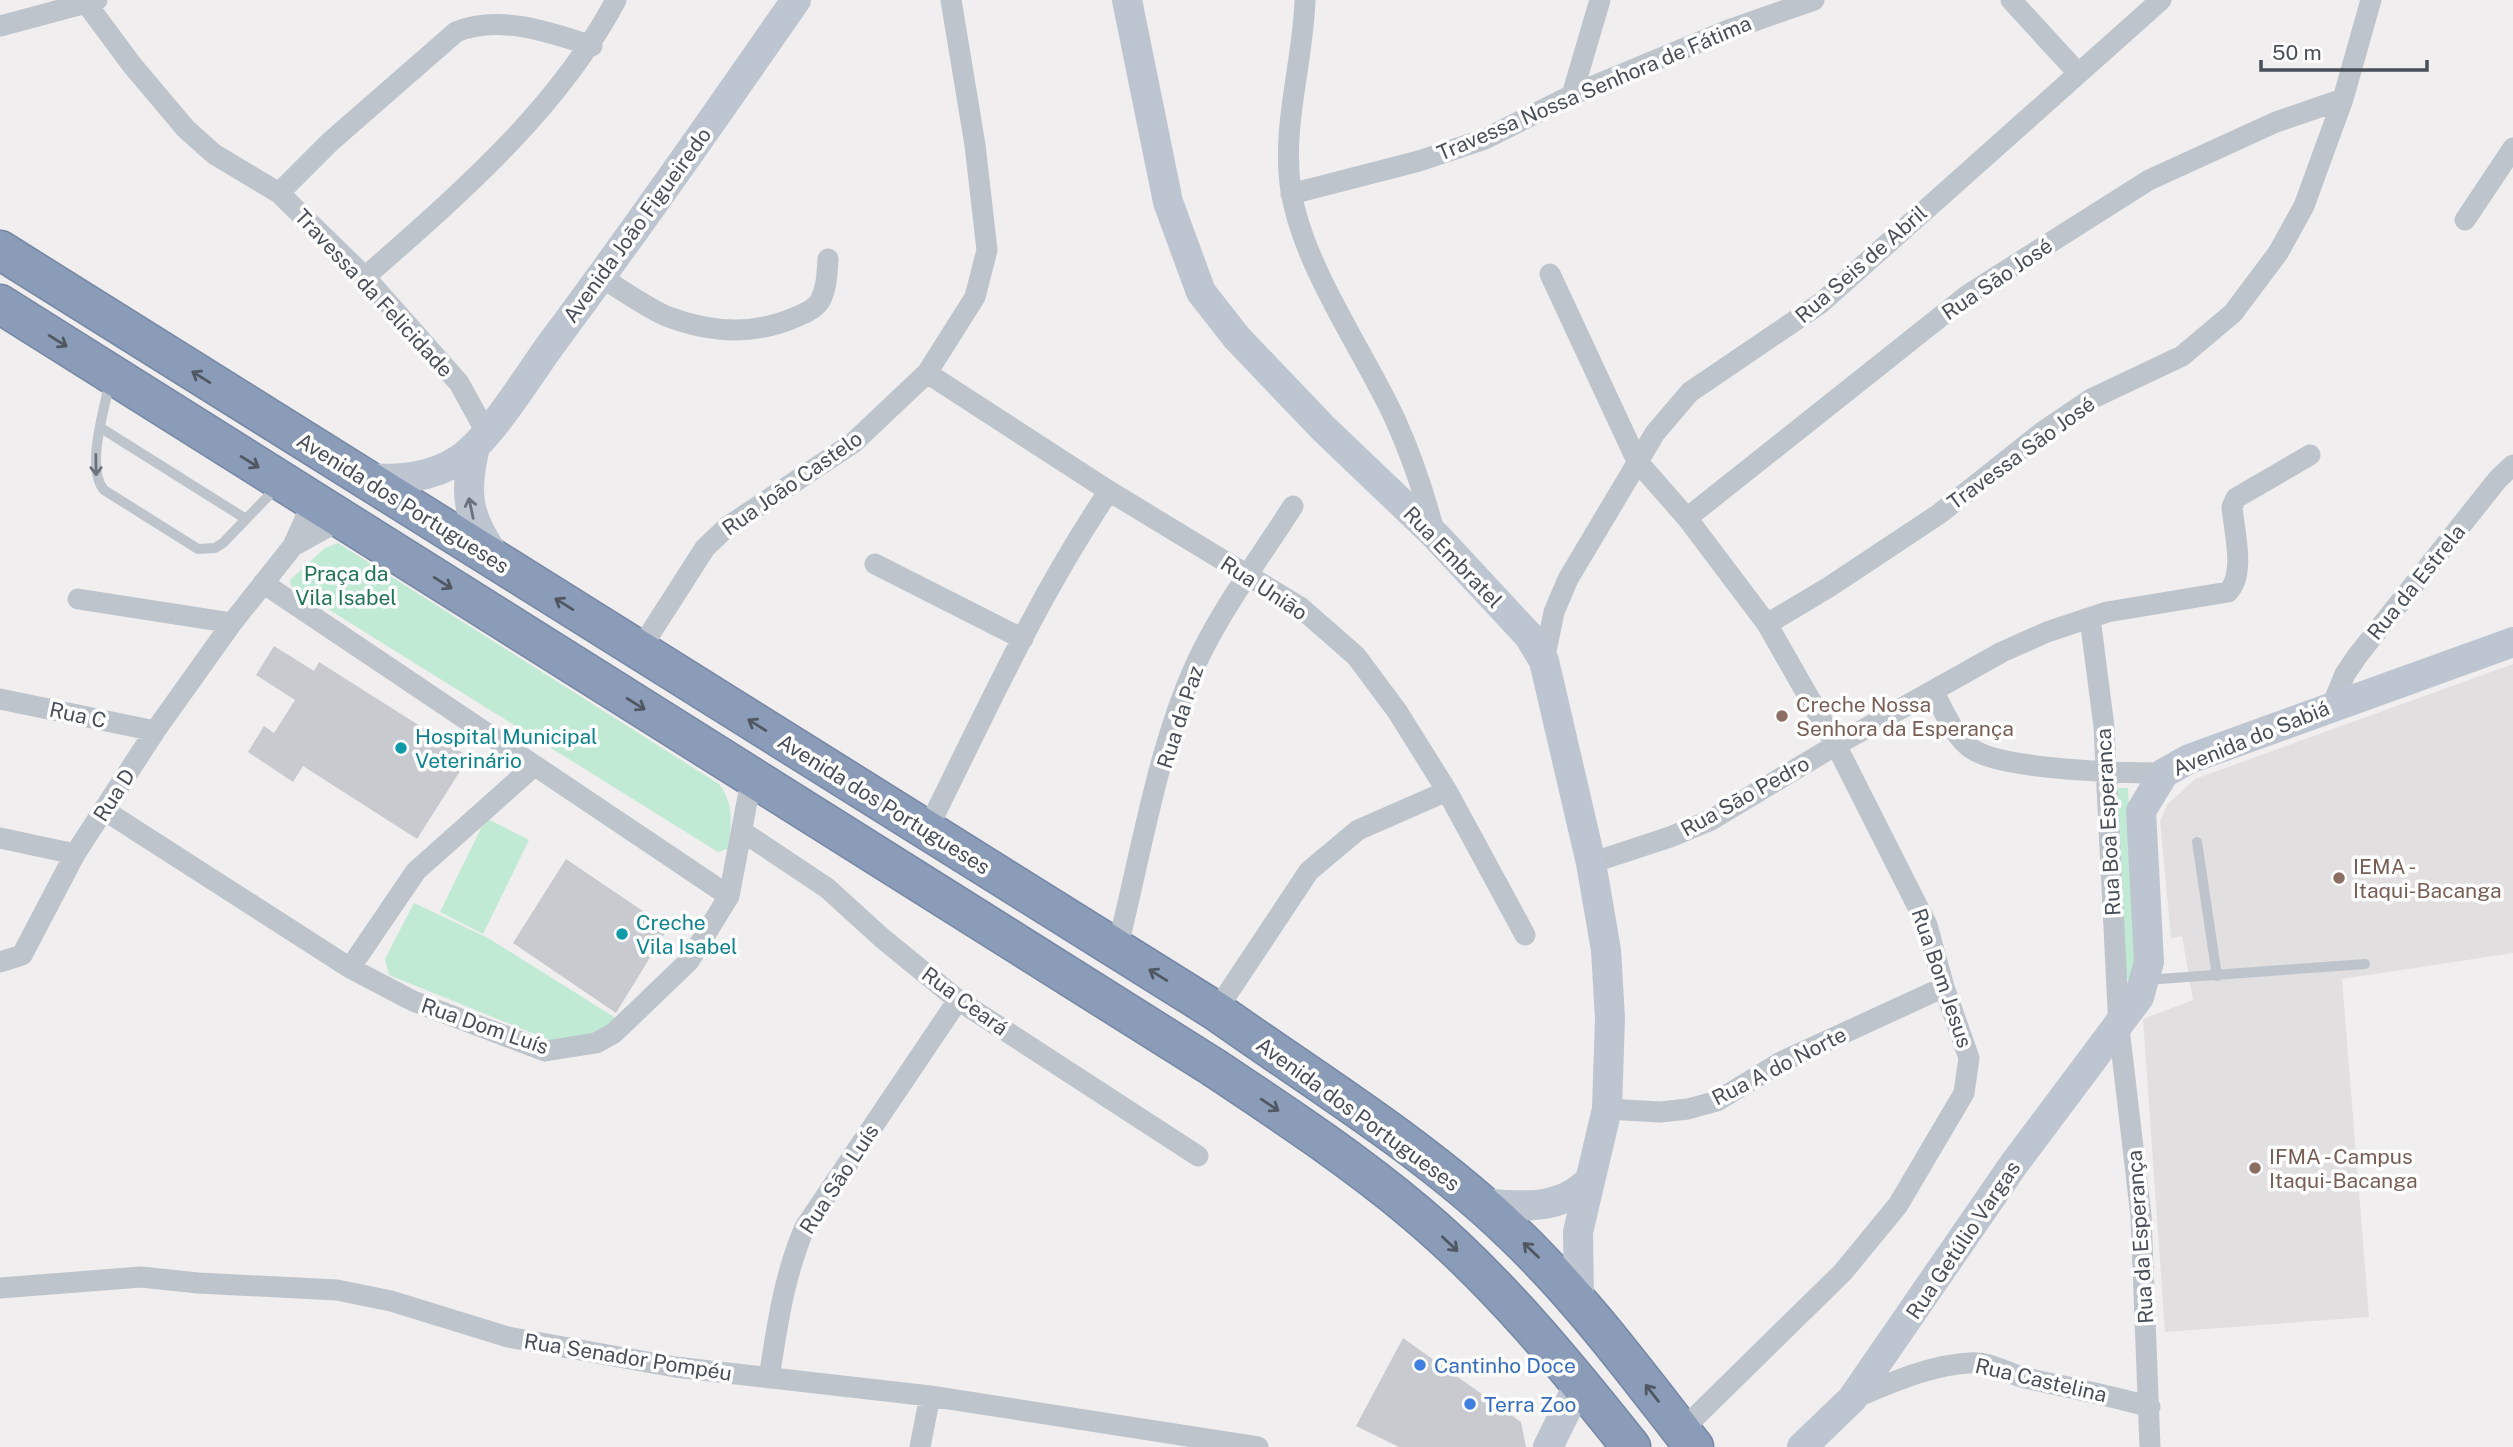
<svg xmlns="http://www.w3.org/2000/svg" width="2513" height="1447" font-family="'Public Sans',sans-serif">
<style>
.education{fill:#e1dfdf}
.green{fill:#c0ead4}
.building{fill:#c9cad0}
.lines{fill:none;stroke-linecap:round;stroke-linejoin:round}
.highway-casing{stroke:#7587a4;stroke-width:41}
.lane{stroke:#bdc4cc;stroke-width:10}
.street{stroke:#bdc4cc;stroke-width:21}
.secondary{stroke:#bdc5d0;stroke-width:30}
.highway{stroke:#8a9cb8;stroke-width:38}
.oneway{stroke:#4f5762}
.oneway2{stroke:#6b727c}
.oneway3{stroke:#6b727d}
.education-dot{fill:#8d6e63;stroke:#fff;stroke-width:2.5}
.culture-dot{fill:#0f9aa8;stroke:#fff;stroke-width:2.5}
.shop-dot{fill:#3f7fe0;stroke:#fff;stroke-width:2.5}
.labels{text-anchor:middle;dominant-baseline:central;stroke-width:7;stroke-linejoin:round;paint-order:stroke}
.street-label{font-size:21px;fill:#484f59;stroke:#fff}
.park-label{font-size:21px;fill:#1f7451;stroke:#fff}
.education-label{font-size:21px;fill:#785e54;stroke:#fff;text-anchor:start}
.culture-label{font-size:21px;fill:#0d838f;stroke:#fff;text-anchor:start}
.shop-label{font-size:21px;fill:#366cbe;stroke:#fff;text-anchor:start}
</style>
<rect width="100%" height="100%" fill="#f0eeee"/>
<path class="education" d="M2513,664v289l-171,26 27,338 -204,15 -22,-313 50,-19 -11,-64 -11,2 -11,-117 7,-16 28,-26z"/>
<path class="green" d="M338,543l381,241c16,21 12,41 9,65l-10,3 -427,-266 -1,-6 35,-32z
M2113,788h15l9,178 -9,17 -7,-45z
M486,818l43,22 -46,94 -43,-22z
M414,903l74,35 131,82 -15,14 -47,9 -168,-68 -4,-16z"/>
<path class="building" d="M274,646l40,25 5,-9 150,95 -52,82 -114,-73 -10,16 -45,-30 16,-26 10,7 21,-33 -39,-25z
M566,859l102,69 -52,85 -103,-70z
M1403,1338l118,84 5,25h-127l-43,-21z"/>
<g class="lines">
<g class="highway-casing">
<path id="highway" d="M0,250l1216,761c100,71 209,137 297,222 68,65 123,140 181,214
M0,304l1213,763c69,46 139,92 203,146 81,68 149,151 215,234"/>
</g>
<path class="lane" d="M110,380c-5,28 -25,88 -6,110l94,59 17,-1 8,-5 55,-57
M101,428l145,91
M2197,842l20,134
M2146,980l219,-16"/>
<path class="street" d="M1305,0c-2,64 -24,127 -14,191 12,75 72,159 104,228 17,38 30,76 40,116
M2011,0l67,73
M86,3l46,62 54,64 28,25 65,39 86,84 94,106 27,49
M0,26l97,-26
M1572,95l28,-95
M279,193l51,-51 126,-110c43,-18 93,0 136,14
M1291,194l128,-33 66,-22 87,-44 154,-64 88,-31
M2465,220l48,-72
M1550,274l87,187 50,57 80,106 69,121 91,180 17,62 25,71 -5,35 -66,112 -55,67 -162,159
M365,277c93,-82 192,-166 251,-277
M601,277c21,13 43,29 65,39 44,17 89,20 132,0 8,-3 17,-7 22,-15 7,-13 7,-28 8,-42
M927,373l182,118 191,116 56,49 41,55 50,80 78,144
M1687,518l282,-224 180,-114 127,-58 67,-23
M293,546l49,-27
M875,564l148,75
M263,583l466,313
M78,599l154,24
M2090,618l14,109 15,301 22,188 9,231
M1767,624l62,-37 110,-73 102,-81 50,-34 91,-43 51,-43 45,-60 26,-47 39,-107 28,-99
M639,651l66,-103 22,-21 126,-84 74,-70 48,-76 12,-47 -12,-105 -24,-145
M1544,661l10,-49 14,-33 87,-146 35,-41 131,-89 340,-303
M1933,691c10,18 21,46 39,58 31,21 151,24 192,24
M0,699l155,32
M2332,706l13,-32 13,-19 140,-176 15,-14
M104,810l246,158 63,33 132,50 51,-8 18,-10 75,-72 40,-65 23,-120
M927,830c57,-114 110,-233 182,-339
M743,832l84,56 55,50 76,62 240,156
M0,838l75,16
M1591,863l79,-26 41,-17 125,-75 166,-93 45,-20 60,-20 121,-20c18,-18 6,-61 4,-85l4,-9 74,-43
M1117,949c23,-90 40,-199 78,-283 26,-57 65,-108 98,-160
M0,962l22,-7 53,-101 80,-123 77,-108 61,-77 20,-45
M350,968l66,-97 118,-105
M1216,1011l93,-140 49,-41 89,-39
M1607,1109l53,3 28,-3 29,-8 64,-39 163,-75
M0,1288l141,-11 57,6 139,7 54,11 117,36 167,30 255,29 328,51
M769,1378c8,-51 15,-103 36,-151l153,-227
M1852,1399c37,-15 77,-34 117,-36 21,-2 37,10 56,15 42,9 84,17 125,29
M920,1447l10,-51"/>
<path class="secondary" d="M1127,0l41,202 33,90 36,46 86,90 112,107 94,101 15,25 47,202 15,87 4,68 -3,91 -29,123 1,67
M475,447c-12,48 -7,71 21,111
M363,478c34,2 67,1 97,-19 33,-24 67,-82 92,-116 84,-113 164,-228 244,-343
M1480,1203c39,3 79,9 109,-22
M1548,1447l32,-65
M1802,1447l50,-48 162,-235 125,-167 10,-35 -8,-151 23,-38 25,-14 324,-117"/>
<use href="#highway" class="highway"/>
</g>
<defs><path id="oneway-shaft" d="M-6 0H5M1.5-3L5.5 0L1.5 3" fill="none" stroke-width="1.6" stroke-linecap="round" stroke-linejoin="round" transform="scale(1.75)"/></defs>
<g class="oneway">
<use href="#oneway-shaft" transform="translate(58 341) rotate(32)"/>
<use href="#oneway-shaft" transform="translate(201 377) rotate(-148)"/>
<use href="#oneway-shaft" transform="translate(250 462) rotate(32)"/>
<use href="#oneway-shaft" transform="translate(443 583) rotate(32)"/>
<use href="#oneway-shaft" transform="translate(564 604) rotate(-148)"/>
<use href="#oneway-shaft" transform="translate(636 704) rotate(32)"/>
<use href="#oneway-shaft" transform="translate(757 725) rotate(-148)"/>
<use href="#oneway-shaft" transform="translate(1158 975) rotate(-148)"/>
<use href="#oneway-shaft" transform="translate(1270 1105) rotate(34)"/>
<use href="#oneway-shaft" transform="translate(1450 1244) rotate(43)"/>
<use href="#oneway-shaft" transform="translate(1531 1250) rotate(-136)"/>
<use href="#oneway-shaft" transform="translate(1652 1393) rotate(-128)"/>
</g>
<use class="oneway2" href="#oneway-shaft" transform="translate(96 465) rotate(89)"/>
<use class="oneway3" href="#oneway-shaft" transform="translate(471 508) rotate(-102)"/>
<g class="education-dot">
<circle cx="1782" cy="716" r="7"/>
<circle cx="2339" cy="878" r="7"/>
<circle cx="2255" cy="1168" r="7"/>
</g>
<g class="culture-dot">
<circle cx="401" cy="748" r="7"/>
<circle cx="622" cy="934" r="7"/>
</g>
<g class="shop-dot">
<circle cx="1420" cy="1365" r="7"/>
<circle cx="1470" cy="1404" r="7"/>
</g>
<g class="labels">
<g class="street-label">
<text transform="translate(1594 88) rotate(-23)">Travessa Nossa Senhora de Fátima</text>
<text transform="translate(637 225) rotate(-54)">Avenida João Figueiredo</text>
<text transform="translate(1861 264) rotate(-41)">Rua Seis de Abril</text>
<text transform="translate(1997 279) rotate(-34)">Rua São José</text>
<text transform="translate(374 293) rotate(47)">Travessa da Felicidade</text>
<text transform="translate(2021 453) rotate(-36)">Travessa São José</text>
<text transform="translate(792 483) rotate(-35)">Rua João Castelo</text>
<text transform="translate(403 503) rotate(32)">Avenida dos Portugueses</text>
<text transform="translate(1453 557) rotate(46)">Rua Embratel</text>
<text transform="translate(2416 582) rotate(-51)">Rua da Estrela</text>
<text transform="translate(1264 588) rotate(33)">Rua União</text>
<text transform="translate(78 715) rotate(12)">Rua C</text>
<text transform="translate(1180 717) rotate(-72)">Rua da Paz</text>
<text transform="translate(2251 738) rotate(-22)">Avenida do Sabiá</text>
<text transform="translate(114 795) rotate(-57)">Rua D</text>
<text transform="translate(1745 796) rotate(-29)">Rua São Pedro</text>
<text transform="translate(884 804) rotate(32)">Avenida dos Portugueses</text>
<text transform="translate(2108 822) rotate(-93)">Rua Boa Esperanca</text>
<text transform="translate(1942 978) rotate(71)">Rua Bom Jesus</text>
<text transform="translate(965 1001) rotate(36)">Rua Ceará</text>
<text transform="translate(485 1026) rotate(19)">Rua Dom Luís</text>
<text transform="translate(1779 1066) rotate(-27)">Rua A do Norte</text>
<text transform="translate(1358 1114) rotate(36)">Avenida dos Portugueses</text>
<text transform="translate(839 1179) rotate(-57)">Rua São Luís</text>
<text transform="translate(2140 1237) rotate(-94)">Rua da Esperança</text>
<text transform="translate(1963 1240) rotate(-56)">Rua Getúlio Vargas</text>
<text transform="translate(628 1357) rotate(9)">Rua Senador Pompéu</text>
<text transform="translate(2041 1380) rotate(13)">Rua Castelina</text>
</g>
<g class="park-label">
<text x="346" y="573">Praça da<tspan x="346" dy="24">Vila Isabel</tspan></text>
</g>
<g class="education-label">
<text x="1796" y="704">Creche Nossa<tspan x="1796" dy="24">Senhora da Esperança</tspan></text>
<text x="2353" y="866">IEMA -<tspan x="2353" dy="24">Itaqui-Bacanga</tspan></text>
<text x="2269" y="1156">IFMA - Campus<tspan x="2269" dy="24">Itaqui-Bacanga</tspan></text>
</g>
<g class="culture-label">
<text x="415" y="736">Hospital Municipal<tspan x="415" dy="24">Veterinário</tspan></text>
<text x="636" y="922">Creche<tspan x="636" dy="24">Vila Isabel</tspan></text>
</g>
<g class="shop-label">
<text x="1434" y="1365">Cantinho Doce</text>
<text x="1484" y="1404">Terra Zoo</text>
</g>
</g>
<path d="M2261 60v10h166v-10" fill="none" stroke="#484f59" stroke-width="3.5"/>
<text x="2272" y="60" font-size="21" fill="#484f59" stroke="#ffffff" stroke-width="5" paint-order="stroke">50 m</text>
</svg>
